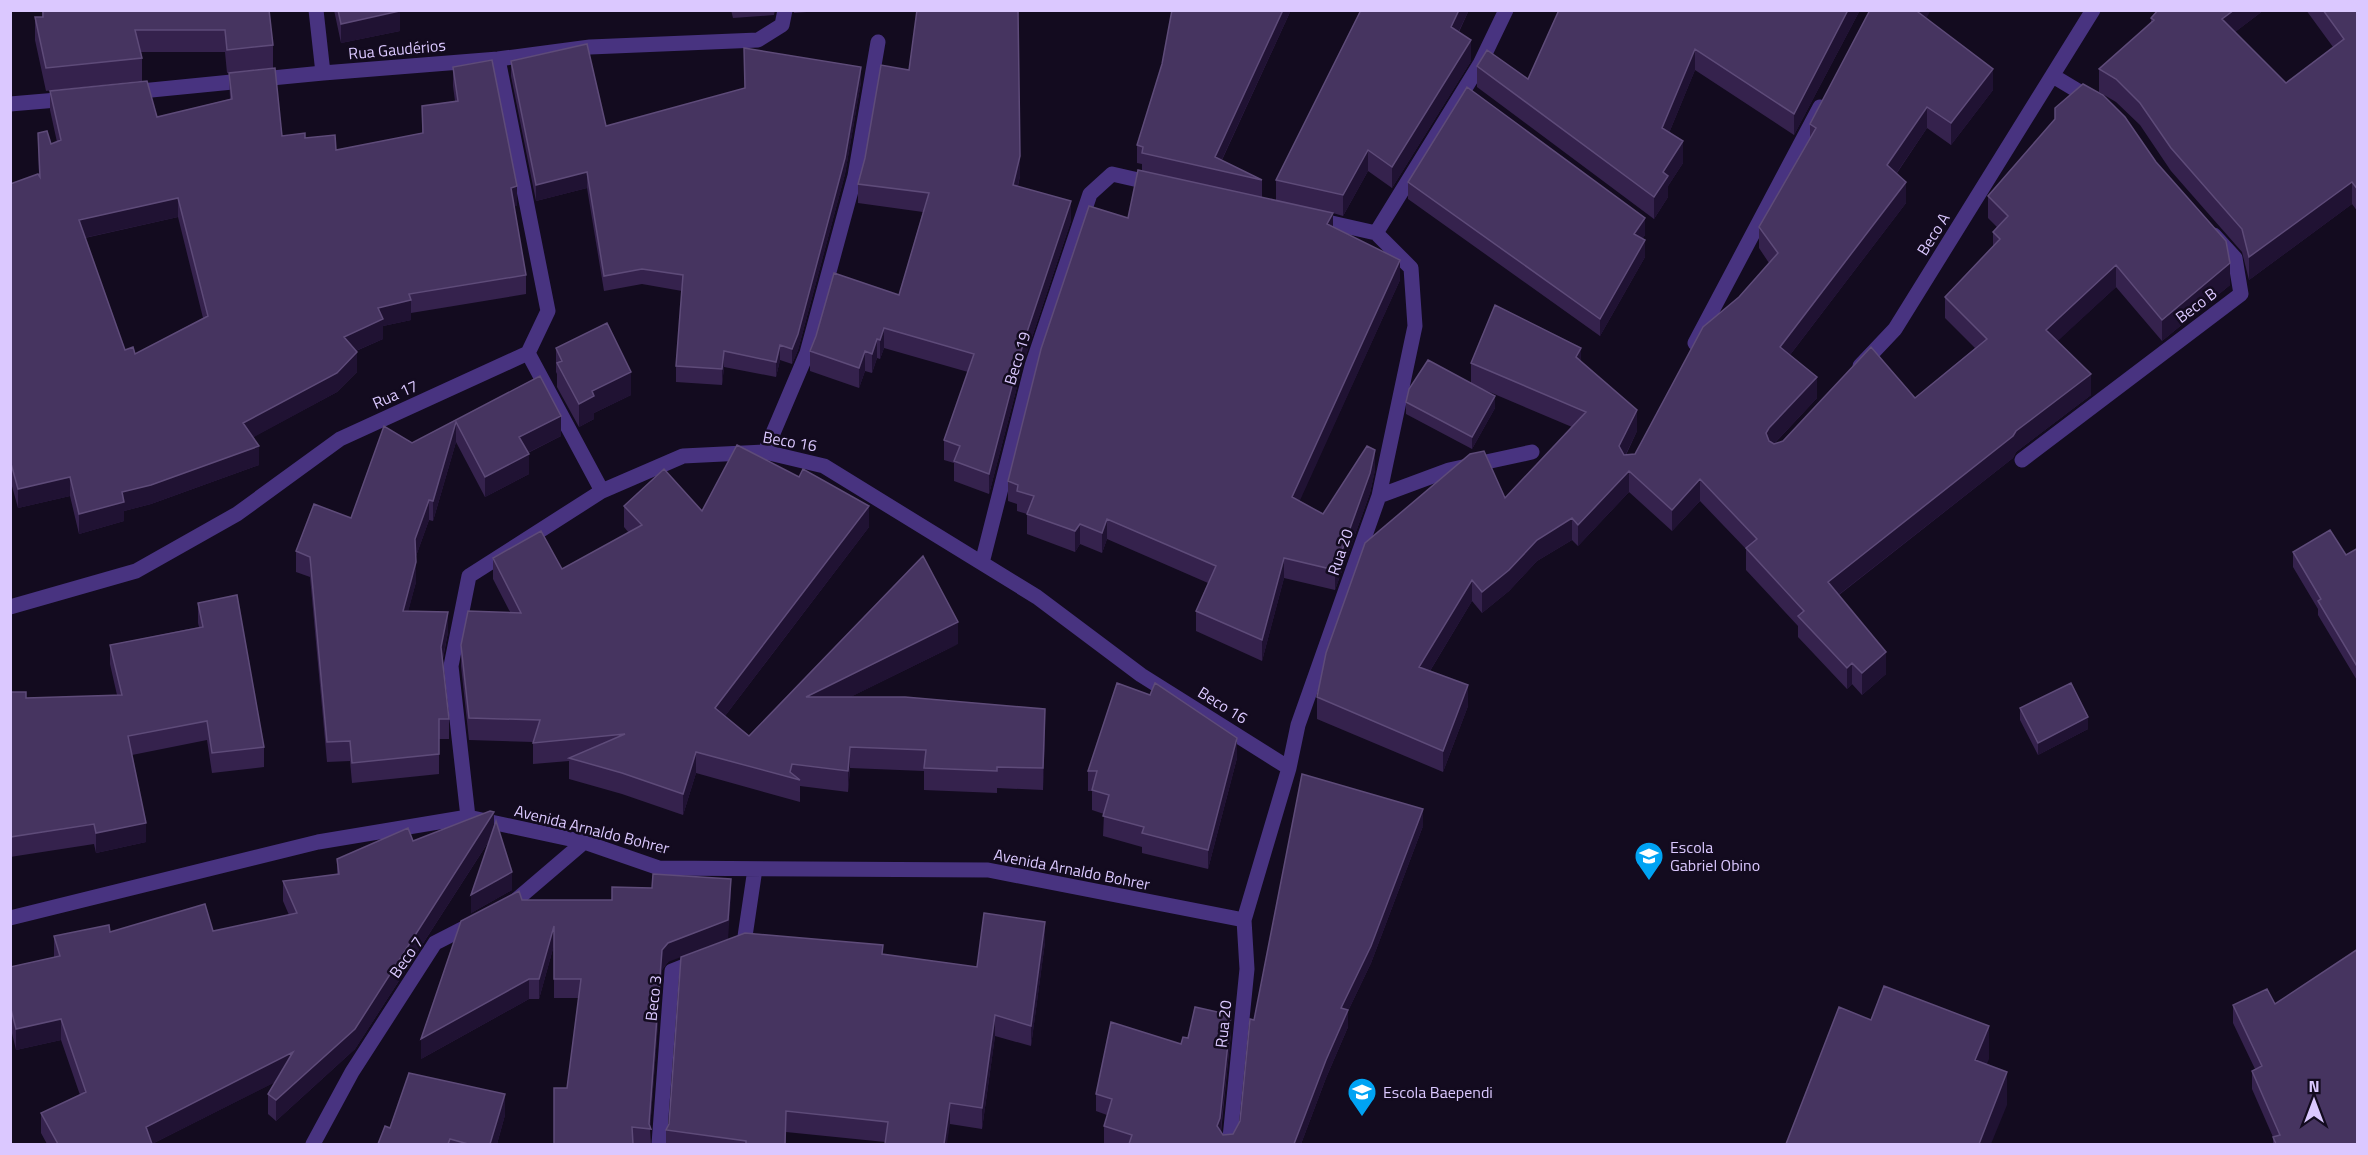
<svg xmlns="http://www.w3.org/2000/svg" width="2368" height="1155" font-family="'Titillium Web',sans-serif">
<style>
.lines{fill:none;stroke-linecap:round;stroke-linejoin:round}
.minor{stroke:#483380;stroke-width:15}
.wall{fill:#35224d;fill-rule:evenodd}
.shaded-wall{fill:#201233}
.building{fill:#463460;stroke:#5e4b79;stroke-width:1.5;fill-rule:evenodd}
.labels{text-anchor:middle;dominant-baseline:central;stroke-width:5;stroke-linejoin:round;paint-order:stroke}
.street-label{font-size:16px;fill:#dbc8ff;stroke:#130b1f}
.poi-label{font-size:16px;fill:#dbc8ff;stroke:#130b1f;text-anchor:start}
</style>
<rect width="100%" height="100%" fill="#130b1f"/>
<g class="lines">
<path class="minor" d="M316,10l7,63
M2053,76l40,24
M131,92l192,-19 175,-14 92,-12 168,-7 24,-15 3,-15
M10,104l59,-5
M1314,219l62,14
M1695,343l125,-236
M528,353l74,138
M1860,366l35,-37 198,-319
M765,452l42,-99 48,-177 23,-134
M2022,460l219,-166 -6,-36 -21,-23
M1379,496l70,-26 83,-18
M982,563l50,-197 58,-172 22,-20 44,10
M10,607l126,-36 101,-57 103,-75 188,-86 20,-42 -50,-252
M468,817l-17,-151 18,-90 133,-85 81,-35 82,-4 59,14 213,131 104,78 148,93
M505,907l10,-6 69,-59
M10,918l308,-76 150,-25 116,25 75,26 329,2 256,50
M736,946l8,-3 11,-74
M313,1144l39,-72 83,-129 41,-21
M659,1144l13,-173 28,-11
M1227,1144l3,-6 17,-169 -3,-49 45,-152 9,-43 81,-229 36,-170 -4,-58 -35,-35 104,-169 26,-54"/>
</g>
<path class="wall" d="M42,10h227l4,35v23l-46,5 -2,-21h-84l1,6v23l-96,10 -11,-51v-23h7z
M334,10h66v21l-59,12z
M731,10h44l-1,5 -41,3z
M794,10h38l-38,3z
M1172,10h119l-69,150 40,20v18l14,3v-21l85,-170h108l-10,22 12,29 -79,127 -24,-17 -25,45 -10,-3v14l67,53 -101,221 24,13 52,-44 -5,23 -35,97 -51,-12 -22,83 -66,-30v-20l12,-28 -101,-44 -5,14 -22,-9 -5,8 -48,-18v-20l-10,-3v-7l-9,-3v-20l120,-263 14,-47v-7l-5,-1v-18l25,-81z
M1559,10h301l-66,125 -99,-65 -26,63 14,30 -15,23v11l-14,22 -177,-132v-21l51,13z
M2158,10h106l-29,22 51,51 47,-36 -27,-37h52v202l-6,-8 -103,76 -7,-28 -71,-81 -31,-46 -24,-23 -17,-10v-23l52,-46v-5z
M1926,18l67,72 -42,55 -24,-17 -30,45 9,30 -116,152 27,43 -43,46 141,-46 60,-50 -30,-30v-21l48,-51v-14l4,-5 -9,-9v-22l242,89 -68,56 -46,-54 -59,54 34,54 -75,57 -3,6 -174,137 47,79 -24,21 -10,-11 -5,5 -49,-52v-11l-52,-56v-21l-46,-48 -28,30 -43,-39 -51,54 -6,-6 -35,21 -28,30 -27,22 -10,-12 -42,70 38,35 -25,66 -126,-53v-22l255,-270 -92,-39 15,20 -23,41 -66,-35v-12l65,-19v-20l110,-1 56,69 -11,24 9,-1 104,-157 30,-34 -10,-15v-21l51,-89v-14z
M744,48l117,34 -16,92 -47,176 -6,14 -12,-4 -4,17 -52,-10 -2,18 -46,-3v-16l6,-75 -40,-7 -38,7 -17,-103 -51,13 -25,-125v-15l95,65 139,-38z
M453,67l64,139h-3l12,69v19l-115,19v7l-28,6v13l-27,12 1,21 -20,20 -84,45 6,28 -108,39 -27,7v10l-45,13 -9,-38 -52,12 -8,-29v-295l29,-9 -1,-42 13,11 6,-2 -7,-32v-19l107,26 73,-18 -1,-26 53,63 23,2 31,12 86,-17v-27l33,-5 -2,-15zM178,217l25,101 -68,36 -10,-4 -40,-112z
M909,70l111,106 -2,10 53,35 -48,143 -34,130 -35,-13v-18l-10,-3v-20l24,-68 -84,-24 -4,11 -3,-1 -5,15 -7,-2 -6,17 -49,-17v-20l89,-56 24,-83 -65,-9v-19z
M1408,182l237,53 -3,4 3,18 -45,79 -192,-137z
M556,348l75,47 -37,18v6l-15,8 -22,-40v-13l-1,-2z
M540,376l21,60 -33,17 1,21 -44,23 -29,-55 -23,79 -4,-1 -13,36v26l-8,29 40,21 -5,27 6,60v20h-10v35l-87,9 -2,-22 -23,1 -17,-185 -14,-5v-21l55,-33 61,-75z
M624,506l78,5 167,16 -144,189 24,20 209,-92 -108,53 195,34 -2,59 -46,-2v5l-73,-3v-19l-74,-3 -2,24 -48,-6v16l-104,-29 -13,42 -61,-21 -53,-15v-18l-36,3v-22l-64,-2 -8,-74v-21l49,-33 -17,-33v-21l69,11 67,-36 -5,-6z
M2358,548v134l-40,-67v-6l-25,-42v-15l53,3z
M198,603l66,144v20l-52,6 -5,-33 -75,15 14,87 -50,11 -2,-9 -84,13v-165l16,6 91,-3 -7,-31v-19l89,-18 -1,-4z
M2020,708l68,21 -50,26 -18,-35z
M1237,758l-29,111 -66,-16v-6l-39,-11 1,-22 -12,-4v-19h-4v-20z
M494,825l18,65 -41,23 18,-72 -134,208 -79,72 -8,-7v-20l7,-12 -123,62h-105l-6,-11v-20l39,-18 -19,-55 -45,10 -6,-25v-58l44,-10v-21l56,-4 103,-1 76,-16 -6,-14v-20l54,-7v-15l76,-18z
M1423,826l-52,137 -23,48v16l-22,51 -25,66h-193l-4,-1v-17l3,-11 -11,-4v-17l85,-50 7,-6 43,-5 -10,99 2,3 10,-1 7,-13 14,-101z
M652,888l79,10 -63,64 -6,8 -12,159 1,15h-97l13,-56 12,-90h-25v-53l-15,54h-10l-108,60 101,-159h90z
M1045,942l-14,104 -36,-10 -13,93 -32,-5 -65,18 -99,-10v12h-120v-14l217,-176 94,13z
M2275,1004l83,140h-85v-7l-21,-48v-18l3,-2 -22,-46v-18z
M505,1115l-8,29h-119l12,-16z"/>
<path class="shaded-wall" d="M1283,10h8l-74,160 -2,-13z
M1459,10h10l-18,37v-20z
M1848,10h12l-66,125v-21z
M1918,10h13l-13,23z
M2234,10h30l-42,32v-23z
M400,11v20l-59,12v-19z
M1471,40v21l-79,127v-21z
M1695,49v21l-33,80v-22z
M861,67v15l-16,92 -47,176 -6,14v-15z
M1993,69v21l-42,55v-22z
M1927,107v21l-40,59v-22z
M1683,141v22l-15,23v11l-14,22v-22l9,-25z
M1368,150v21l-25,45v-21z
M1020,156v20l-7,28v-19z
M587,172v16l-51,13v-16z
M1906,182v21l-126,165v-21z
M2352,182v22l-103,76v-23z
M517,186v20l-6,1v-19z
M178,198v19l-99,22v-19z
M1071,201v20l-48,143 -34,130v-20l34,-130z
M1333,213v20l-6,-9z
M1645,218v17l-11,16v-17z
M1645,240v17l-45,79v-17z
M1400,260v20l-108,238v-21z
M2230,263v22l-68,56v-21z
M2116,265v22l-70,65v-22z
M411,300v20l-28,6v13l-39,17v-19l34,-29z
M884,328v20l-4,11v-19z
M877,339v19l-5,15v-19z
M780,345v15l-4,17v-15z
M1581,348v21l-5,-12z
M724,351v16l-2,18v-16z
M865,351v20l-6,17v-20z
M357,352v20l-20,20 -94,51v-20z
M631,372v23l-37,18v6l-15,8v-23l13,-13z
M2091,374v21l-75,57 -3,6 -185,145v-21l188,-151z
M1817,377v21l-48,51 -3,-16 3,-5z
M1495,396v12l-23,41v-12z
M1637,410v21l-18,37v-22z
M561,416v20l-42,21v-20z
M456,422v20l-23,79v-20z
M259,446v19l-108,39 -27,7v10l-45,13v-20l43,-22z
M1375,450v20l-5,23 -35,97v-20z
M529,454v20l-44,23v-20z
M1629,471v21l-51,54v-21z
M70,477v19l-52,12v-19z
M1700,479v22l-28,30v-21z
M429,500v20l-14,39v-20z
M869,506v21l-154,202v-21z
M1572,518v22l-35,21 -28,30 -27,22v-21l55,-52z
M1107,519v20l-5,14v-20z
M1080,524v20l-5,8v-21z
M1284,558v20l-22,83v-21z
M416,562v20l-13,49v-20z
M1472,580v21l-53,88v-22z
M448,612v20l-7,35v-20z
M958,622v22l-152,75v-22z
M1886,652v22l-24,21v-22z
M1852,663v21l-5,5v-21z
M1468,685v21l-25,66v-21z
M1045,709v22l-2,59v-22z
M2088,717v12l-50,26v-12z
M1237,738v20l-29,111v-19z
M850,747v21l-2,24v-21z
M696,752v21l-13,42v-21z
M1423,809v17l-52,137 -23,48v16l-22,51 -25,66h-7l47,-136z
M494,812v21l-139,216 -79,72v-21z
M146,823v19l-50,11v-20z
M512,872v18l-41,23v-18z
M731,879v19l-3,41 -60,23 -6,8 -12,159h-1l13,-179 6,-7z
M1045,922v20l-14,104v-20z
M554,926v19l-15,54v-20z
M529,979v20l-108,60v-20z
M995,1015v21l-13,93v-21z
M1231,1015v18l-11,102 -3,-9z
M61,1019v21l-45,10v-21z
M1989,1026v33l-14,33v-32z
M293,1052v21l-141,71 -6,-17z
M2007,1072v33l-16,39h-12z
M505,1094v21l-8,29h-7z
M950,1103v21l-3,20h-3z"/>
<path class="building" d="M43,10h226l4,35 -46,5 -2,-20h-90l7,28 -96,10 -11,-51h8z
M338,10h62v1l-59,13z
M917,10h101l2,146 -7,29 58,16 -48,143 -34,130 -35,-13 6,-15 -16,-6 30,-86 -90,-26 -4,12 -3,-1 -5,15 -7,-3 -6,17 -49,-17 6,-15 18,-63 65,22 30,-102 -71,-9 7,-26 16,-93 28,5z
M1172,10h111l-68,147 47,23 -120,-27 1,-6 -6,-2 25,-81z
M1361,10h98l-8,17 20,13 -79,127 -24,-17 -25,45 -67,-15z
M1559,10h289l-54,104 -99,-65 -33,79 21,13 -20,31 5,4 -14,21 -177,-131 10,-16 41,29z
M1870,10h48v2l75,57 -42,54 -24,-16 -40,58 19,17 -126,165 37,30 -48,51 -3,5 3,8 5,3 9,-3 88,-94 44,51 72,-59 -42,-42 55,-58 -7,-7 15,-16 -20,-20 67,-77v-11l28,-24 20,11 22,22 31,45 70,79 4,22 -68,57 -46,-55 -70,65 45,44 -75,57 -3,5 -185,146 58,70 -24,21 -10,-10 -5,5 -49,-52 6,-5 -58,-63 11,-9 -57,-60 -28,31 -43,-39 -51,54 -6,-7 -35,22 -28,30 -27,22 -10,-12 -53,87 49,18 -25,66 -126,-54 9,-44 39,-110 105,-89 14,-3 21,47 81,-86 -115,-49 24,-58 86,43 -5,9 61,53 -18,36 5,9 11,-1 68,-127 36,-30 39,-44 -19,-26 57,-99 -6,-4z
M2158,10h76l-12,9 64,64 58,-44 -21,-29h35v180l-6,-8 -103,75 -7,-28 -71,-81 -31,-45 -24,-24 -17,-10 55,-49 -3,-2z
M587,44l19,82 139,-38 -1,-40 117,19 -16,91 -47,176 -6,15 -12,-4 -4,17 -52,-11 -2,18 -46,-3 7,-91 -41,-6 -38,7 -17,-104 -51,13 -25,-124z
M492,60l25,126 -6,2 15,87 -117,19 2,6 -33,8 5,11 -39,18 13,15 -20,21 -94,50 16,23 -108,39 -29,7 2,10 -45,12 -9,-37 -52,12 -8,-29v-276l28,-10 2,3 -2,-44 9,-2 4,13 10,-4 -11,-49 97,-10 10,36 75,-18 -3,-26 46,-5 7,68 23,-3v5l30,-3 1,15 87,-17 -1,-27 36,-5 -5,-34zM178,198l30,118 -73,38 -2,-7 -8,3 -46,-130z
M1467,87l178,131 -11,16 11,6 -45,79 -192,-137z
M1138,170l195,43 -6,11 73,36 -108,237 31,17 44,-68 8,4 -5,23 -35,97 -51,-12 -22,82 -66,-29 20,-45 -109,-47 -5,14 -22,-9 -5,7 -48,-17 7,-18 -17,-5 1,-6 -10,-4 33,-132 48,-143 39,12z
M607,323l24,49 -39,19 2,5 -15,8 -22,-41 5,-2 -6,-13z
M1428,360l67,36 -23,41 -66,-35 3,-13z
M540,376l21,40 -42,21 10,17 -44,23 -29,-55 -23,79 -4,-1 -14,39 1,23 -13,49 45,1 -7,35 8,72h-10v35l-87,9 -2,-22 -23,1 -17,-185 -14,-6 18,-47 37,14 33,-92 28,17z
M737,445l62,32 4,-8 66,37 -154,202 34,28 174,-180 35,66 -152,75h99l140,12 -2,59 -46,-1v4l-73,-3 2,-18 -76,-3 -2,24 -56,-7 -2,8 10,8 -104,-28 -13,42 -61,-21 -53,-15 56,-24 -92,9 7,-23 -71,-2 -8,-73 7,-34 53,2 -28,-55 48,-27 21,38 80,-44 -18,-19 40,-37 38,42z
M2330,530l16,25 12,-7v120l-40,-67 3,-2 -28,-47z
M237,595l27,152 -52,6 -5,-32 -79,15 18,87 -50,10 -2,-9 -84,13v-145h16v6l96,-3 -12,-50 93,-18 -5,-24z
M1117,683l33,12 5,-12 82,55 -29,112 -66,-17 2,-6 -41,-11 6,-21 -17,-5 5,-19h-9z
M2071,683l17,34 -50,26 -18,-35z
M1302,774l121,35 -52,137 -30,62 7,2 -22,50 -32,84h-165l3,-9 -28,-9 8,-27 -16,-5 15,-72 70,22 2,-7 5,1 7,-31 36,8 -11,103 -3,8 6,9 10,-1 7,-13 10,-102 4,1z
M490,811l4,1 -139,217 -79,71 -8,-6 25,-42 -147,75 6,17h-94l-17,-31 45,-21 -25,-73 -45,10 -6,-24v-38l50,-11 -6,-20 55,-11 1,7 95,-28 8,27 84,-18 -14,-32 56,-7 -2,-15 71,-31 5,13z
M496,821l16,51 -41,23z
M653,874l78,5 -3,41 -60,23 -6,7 -13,174 2,5 -19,-2 1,17h-79v-56h13l14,-109h-27v-53l-15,53h-10l-108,60 40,-118 58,-30 3,9h90v-13l40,1z
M984,913l61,9 -14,104 -36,-11 -13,93 -32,-5 -6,41h-59l3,-22 -102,-11 -1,33h-39v-3l-80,-11 3,-6 12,-167 64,-24 138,12 -1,9 95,13z
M2358,949v195h-82l-3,-7 7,-2 -28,-64 10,-5 -29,-61 34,-16 8,15z
M1884,986l105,40 -14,34 32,12 -28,72h-193l53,-137 32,13z
M409,1073l96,21 -15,50h-22l-18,-5 -2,5h-70l7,-18 5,2z"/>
<defs>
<g id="school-pin" transform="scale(1.5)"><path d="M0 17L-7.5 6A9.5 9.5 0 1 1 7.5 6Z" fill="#00a3f3" stroke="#130b1f"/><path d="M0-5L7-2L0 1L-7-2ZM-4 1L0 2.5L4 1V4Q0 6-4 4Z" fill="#fff"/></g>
</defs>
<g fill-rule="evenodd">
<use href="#school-pin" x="1649" y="856"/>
<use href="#school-pin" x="1362" y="1092"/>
</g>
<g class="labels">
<g class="street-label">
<text transform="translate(397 49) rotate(-5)">Rua Gaudérios</text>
<text transform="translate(1933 234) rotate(-58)">Beco A</text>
<text transform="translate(2196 305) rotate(-37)">Beco B</text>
<text transform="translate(1017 358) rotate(-73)">Beco 19</text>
<text transform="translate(395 394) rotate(-24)">Rua 17</text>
<text transform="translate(790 441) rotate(10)">Beco 16</text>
<text transform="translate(1340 552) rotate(-71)">Rua 20</text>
<text transform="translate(1223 705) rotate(32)">Beco 16</text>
<text transform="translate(592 829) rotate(14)">Avenida Arnaldo Bohrer</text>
<text transform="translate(1072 869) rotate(11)">Avenida Arnaldo Bohrer</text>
<text transform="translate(406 957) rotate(-55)">Beco 7</text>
<text transform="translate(653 998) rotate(-84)">Beco 3</text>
<text transform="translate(1223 1024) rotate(-84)">Rua 20</text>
</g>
<g class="poi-label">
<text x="1670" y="847">Escola<tspan x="1670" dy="18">Gabriel Obino</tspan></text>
<text x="1383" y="1092">Escola Baependi</text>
</g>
</g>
<rect width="2368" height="1155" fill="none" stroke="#dbc8ff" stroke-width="24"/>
<g transform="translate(2314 1101)" stroke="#130b1f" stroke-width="4.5" paint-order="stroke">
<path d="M0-4.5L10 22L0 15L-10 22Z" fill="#dbc8ff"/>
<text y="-9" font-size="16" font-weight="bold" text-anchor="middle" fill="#dbc8ff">N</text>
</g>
</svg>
